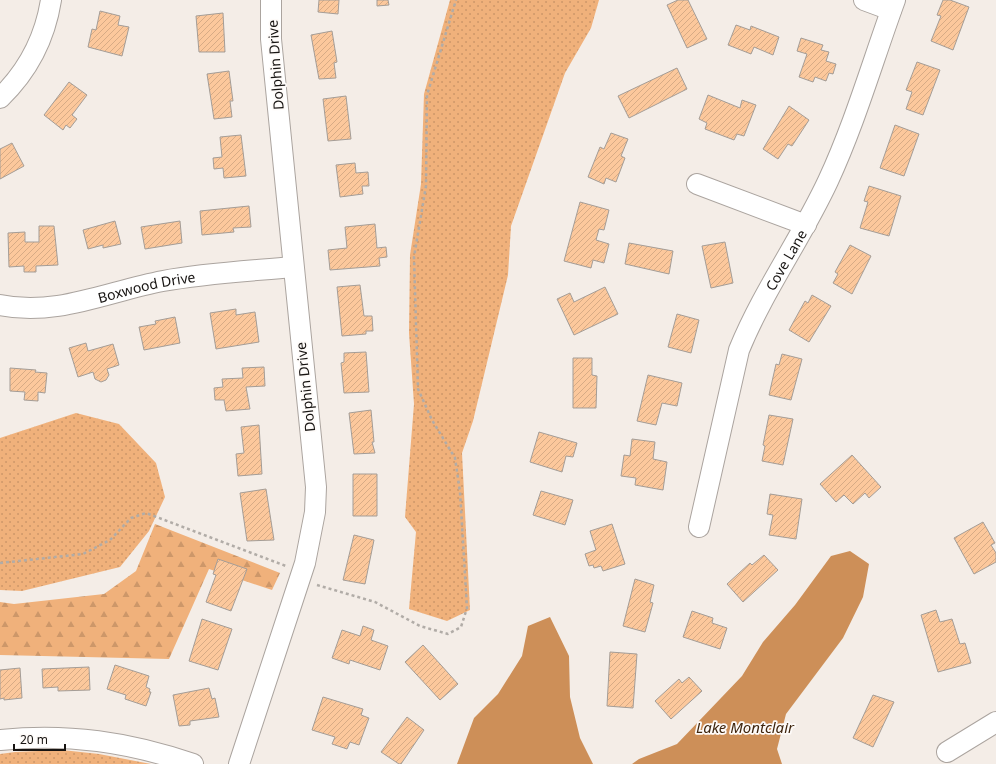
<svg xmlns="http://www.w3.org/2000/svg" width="996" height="764" font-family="'Noto Sans',sans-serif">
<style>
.grass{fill:url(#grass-dots)}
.forest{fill:url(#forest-firs)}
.water{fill:#cd8f58}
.building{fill:url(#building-hatch);stroke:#a49d97}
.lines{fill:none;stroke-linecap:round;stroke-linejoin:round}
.minor-casing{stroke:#aba49f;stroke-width:22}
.path{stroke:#b1aca7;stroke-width:2.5;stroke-dasharray:3 3;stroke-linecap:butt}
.minor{stroke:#fff;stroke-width:20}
.labels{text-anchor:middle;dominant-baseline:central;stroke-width:3.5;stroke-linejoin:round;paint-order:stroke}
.street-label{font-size:14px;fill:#171412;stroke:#fefbf9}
.water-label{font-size:15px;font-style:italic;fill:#3f250d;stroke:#fefbf9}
</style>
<defs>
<pattern id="grass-dots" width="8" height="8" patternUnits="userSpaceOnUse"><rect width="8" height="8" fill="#f0b17b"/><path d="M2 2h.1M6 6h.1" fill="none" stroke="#cd9769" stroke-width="1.8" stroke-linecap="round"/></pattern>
<pattern id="forest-firs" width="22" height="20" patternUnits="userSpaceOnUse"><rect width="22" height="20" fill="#f0b17b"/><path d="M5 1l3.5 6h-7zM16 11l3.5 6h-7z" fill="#cd9769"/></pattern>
<pattern id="building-hatch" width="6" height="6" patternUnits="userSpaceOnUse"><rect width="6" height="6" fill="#fcc89c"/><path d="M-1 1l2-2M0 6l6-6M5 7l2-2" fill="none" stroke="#d7ab85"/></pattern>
</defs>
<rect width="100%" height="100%" fill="#f4ede7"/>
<path class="grass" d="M450,0h149l-8,28 -26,45 -54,153 -3,49 -35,146 -11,32 8,157 -23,11 -38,-12 7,-77 -11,-15 9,-113 -5,-71 1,-78 11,-71 3,-90z
M76,413l43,11 37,39 9,34 -16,34 -29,36 -98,24 -22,-1v-152z
M62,750l37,4 52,10h-151v-10l15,-2z"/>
<path class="forest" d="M155,524l125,49 -8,17 -63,-21 -40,90 -169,-4v-53l14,2 90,-10 32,-23z"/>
<path class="water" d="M850,551l19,13 -6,33 -20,41 -57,76 -9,35 5,15h-150l7,-5 38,-15 65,-68 21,-34 32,-37 36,-49z
M550,617l19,39 1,41 10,41 13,26h-136l17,-46 24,-24 24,-38 6,-30z"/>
<path class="building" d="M319,0h20l-1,14 -20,-2z
M377,0h11l1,5 -12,1z
M678,0h10l19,39 -20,9 -20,-43z
M943,0h7l19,7 -16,43 -22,-9 10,-25 -4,-1z
M100,11l20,5 -2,9 11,2 -7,29 -34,-9 4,-18 4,1z
M223,13l2,39h-26l-3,-36z
M736,25l14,5 1,-4 28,11 -6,18 -19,-8 -3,7 -23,-9z
M332,31l5,31 -3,1 2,15 -17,1 -8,-44z
M801,38l22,7 -2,5 8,2 -3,9 10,3 -3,10 -4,-1 -3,8 -11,-4 -2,5 -14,-5 8,-23 -10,-3z
M917,62l23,8 -17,45 -17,-6 6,-17 -6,-2z
M677,68l10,21 -58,29 -11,-22z
M229,71l4,30h-3l2,16 -18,2 -7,-45z
M69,82l18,13 -15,20 5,4 -7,9 -4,-3 -3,5 -19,-15z
M708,95l32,13 2,-8 14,5 -12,31 -7,-2 -3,6 -29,-11 2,-6 -8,-4z
M346,96l5,43 -23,2 -5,-42z
M789,106l20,14 -17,26 -4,-2 -10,15 -15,-10z
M895,125l24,9 -15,42 -24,-8z
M611,133l17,6 -7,17 4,2 -9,24 -10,-4 -2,6 -16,-7 12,-30 4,2z
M241,135l5,41 -22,2 -1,-10 -9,1 -1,-11 9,-1 -2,-20z
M12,143l12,23 -24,13v-30z
M355,163l1,10 12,-1 1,14h-7l1,8 -23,3 -4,-32z
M869,186l32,10 -12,40 -29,-8 8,-26 -4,-1z
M580,202l29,8 -5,20 -5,-1 -3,11 13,4 -5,19 -11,-3 -2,8 -27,-7z
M249,206l2,21 -18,1 1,4 -32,3 -2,-24z
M115,221l6,23 -18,4v-3l-15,4 -5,-19z
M180,221l2,22 -37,6 -4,-22z
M375,224l2,24 9,-1 1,10 -8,1 1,8 -50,4 -2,-20 19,-2 -2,-21z
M39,226h15l4,39 -22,1v6h-12v-6l-15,1 -1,-34 17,-1v10h14z
M725,242l8,41 -22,5 -9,-42z
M629,243l44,8 -4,23 -44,-10z
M850,245l21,11 -19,38 -19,-11 5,-9 -3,-2z
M360,285l4,31h8l1,15h-7v3l-24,2 -5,-49z
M605,287l13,27 -44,21 -17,-36 13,-6 4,9z
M812,295l19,11 -22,36 -20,-12 16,-29 3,2z
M236,309v6l19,-3 4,30 -43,7 -6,-36z
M677,314l22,6 -8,33 -23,-6z
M175,317l5,26 -36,7 -5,-23 17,-3 -1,-3z
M86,343l2,8 25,-7 6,21 -12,4 2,6 -3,5 -5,2 -6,-3 -2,-7 -15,5 -9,-29z
M366,352l3,40 -25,1 -3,-30 3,-1v-9z
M782,354l20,5 -11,41 -22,-5 7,-31 3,1z
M573,358h19v17l5,1 -1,32h-23z
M264,367l1,19 -19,1 4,22 -24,2 -2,-11h-9l-1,-12 9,-1 -1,-8 21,-1 -1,-10z
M10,368l26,2 -1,2 12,1 -2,20 -7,-1v9l-14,-1 1,-8 -15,-1z
M648,375l34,8 -5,23 -15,-3 -6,22 -19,-4z
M371,410l3,32h-2l3,11 -21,1 -5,-41z
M769,415l24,4 -10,46 -21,-4 3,-15 -2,-1z
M259,425l3,49 -24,2 -2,-22 8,-1 -3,-26z
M539,432l38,11 -4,14 -7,-1 -4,16 -32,-10z
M632,439l23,3 -2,17 14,3 -4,28 -28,-5 1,-7 -15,-2 3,-21 6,1z
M852,455l29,32 -12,11 -4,-5 -12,11 -9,-9 -8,7 -16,-18z
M353,474h24v42h-24z
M266,489l8,51 -27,1 -7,-48z
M541,491l32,9 -8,25 -32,-10z
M770,494l32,5 -6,40 -27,-4 4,-20 -6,-1z
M983,522l12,21 -4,2 5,8v9l-22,12 -20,-36z
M612,524l13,40 -22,7 -2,-5 -7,2 -1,-3 -4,1 -4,-12 11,-4 -6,-19z
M354,535l20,5 -9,44 -22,-4z
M764,555l14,15 -35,32 -16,-18 23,-21 2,2z
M218,559l29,10 -16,42 -25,-9 10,-27 -3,-1z
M635,579l19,6 -4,17 3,1 -8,29 -22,-6z
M936,610l4,12 12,-3 8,25 5,-1 6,20 -33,9 -17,-57z
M692,611l21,7 -1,5 15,5 -7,21 -37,-12z
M202,619l30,10 -14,41 -29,-9z
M363,626l11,4 -3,10 17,6 -8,24 -30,-10 -1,4 -17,-6 10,-28 18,6z
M423,645l35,39 -18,16 -35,-38z
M610,652l27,2 -4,54 -26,-2z
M115,665l34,11 -3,11 4,2 -1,3h2l-5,14 -21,-7 1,-4 -19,-6z
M89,667l1,23 -32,1v-4l-15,1 -1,-19z
M20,668l2,30 -18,2v-2l-4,1v-29z
M689,677l13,14 -31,28 -16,-18 24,-22 3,4z
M209,688l3,11 3,-1 4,19 -29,4v4l-11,1 -6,-31z
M873,695l21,7 -21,45 -20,-9z
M323,697l40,12 -2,6 8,3 -10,27 -9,-3 -3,7 -15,-5 3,-7 -23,-7z
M407,717l17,13 -23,34h-2l-18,-12z"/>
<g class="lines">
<g class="minor-casing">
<g id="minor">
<path d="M864,0l27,10"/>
<path d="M0,98c28,-27 45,-60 51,-98"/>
<path d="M697,184l109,41"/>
<path id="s1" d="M0,305c56,12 109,-14 163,-24 43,-8 87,-10 130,-14"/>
<path id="s2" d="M699,527l40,-177c24,-59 62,-111 89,-169 27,-58 45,-121 67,-181"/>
<path d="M0,740c68,-7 129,2 193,24"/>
<path d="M947,752l49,-30"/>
<path d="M239,764l66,-201 10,-51 1,-25 -45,-448v-39"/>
</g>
</g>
<path class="path" d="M0,563l83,-9 27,-14 21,-22 15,-5 140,53
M317,585l58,17 45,24 28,8 13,-7 6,-19 -7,-116 -5,-34 -23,-38 -14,-31 -4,-132 12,-71 1,-91 29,-95"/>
<use href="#minor" class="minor"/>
</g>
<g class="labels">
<g class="street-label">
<text transform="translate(275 65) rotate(-94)">Dolphin Drive</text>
<text stroke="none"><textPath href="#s2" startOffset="283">Cove Lane</textPath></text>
<text stroke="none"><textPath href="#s1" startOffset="149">Boxwood Drive</textPath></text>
<text transform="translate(305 387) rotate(-96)">Dolphin Drive</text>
</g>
<g class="water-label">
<text x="745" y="727">Lake Montclair</text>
</g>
</g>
<path d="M14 744v6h51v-6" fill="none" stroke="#171412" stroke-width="2"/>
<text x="20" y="744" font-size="12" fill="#171412" stroke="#fefbf9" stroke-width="3" paint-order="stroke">20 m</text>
</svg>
